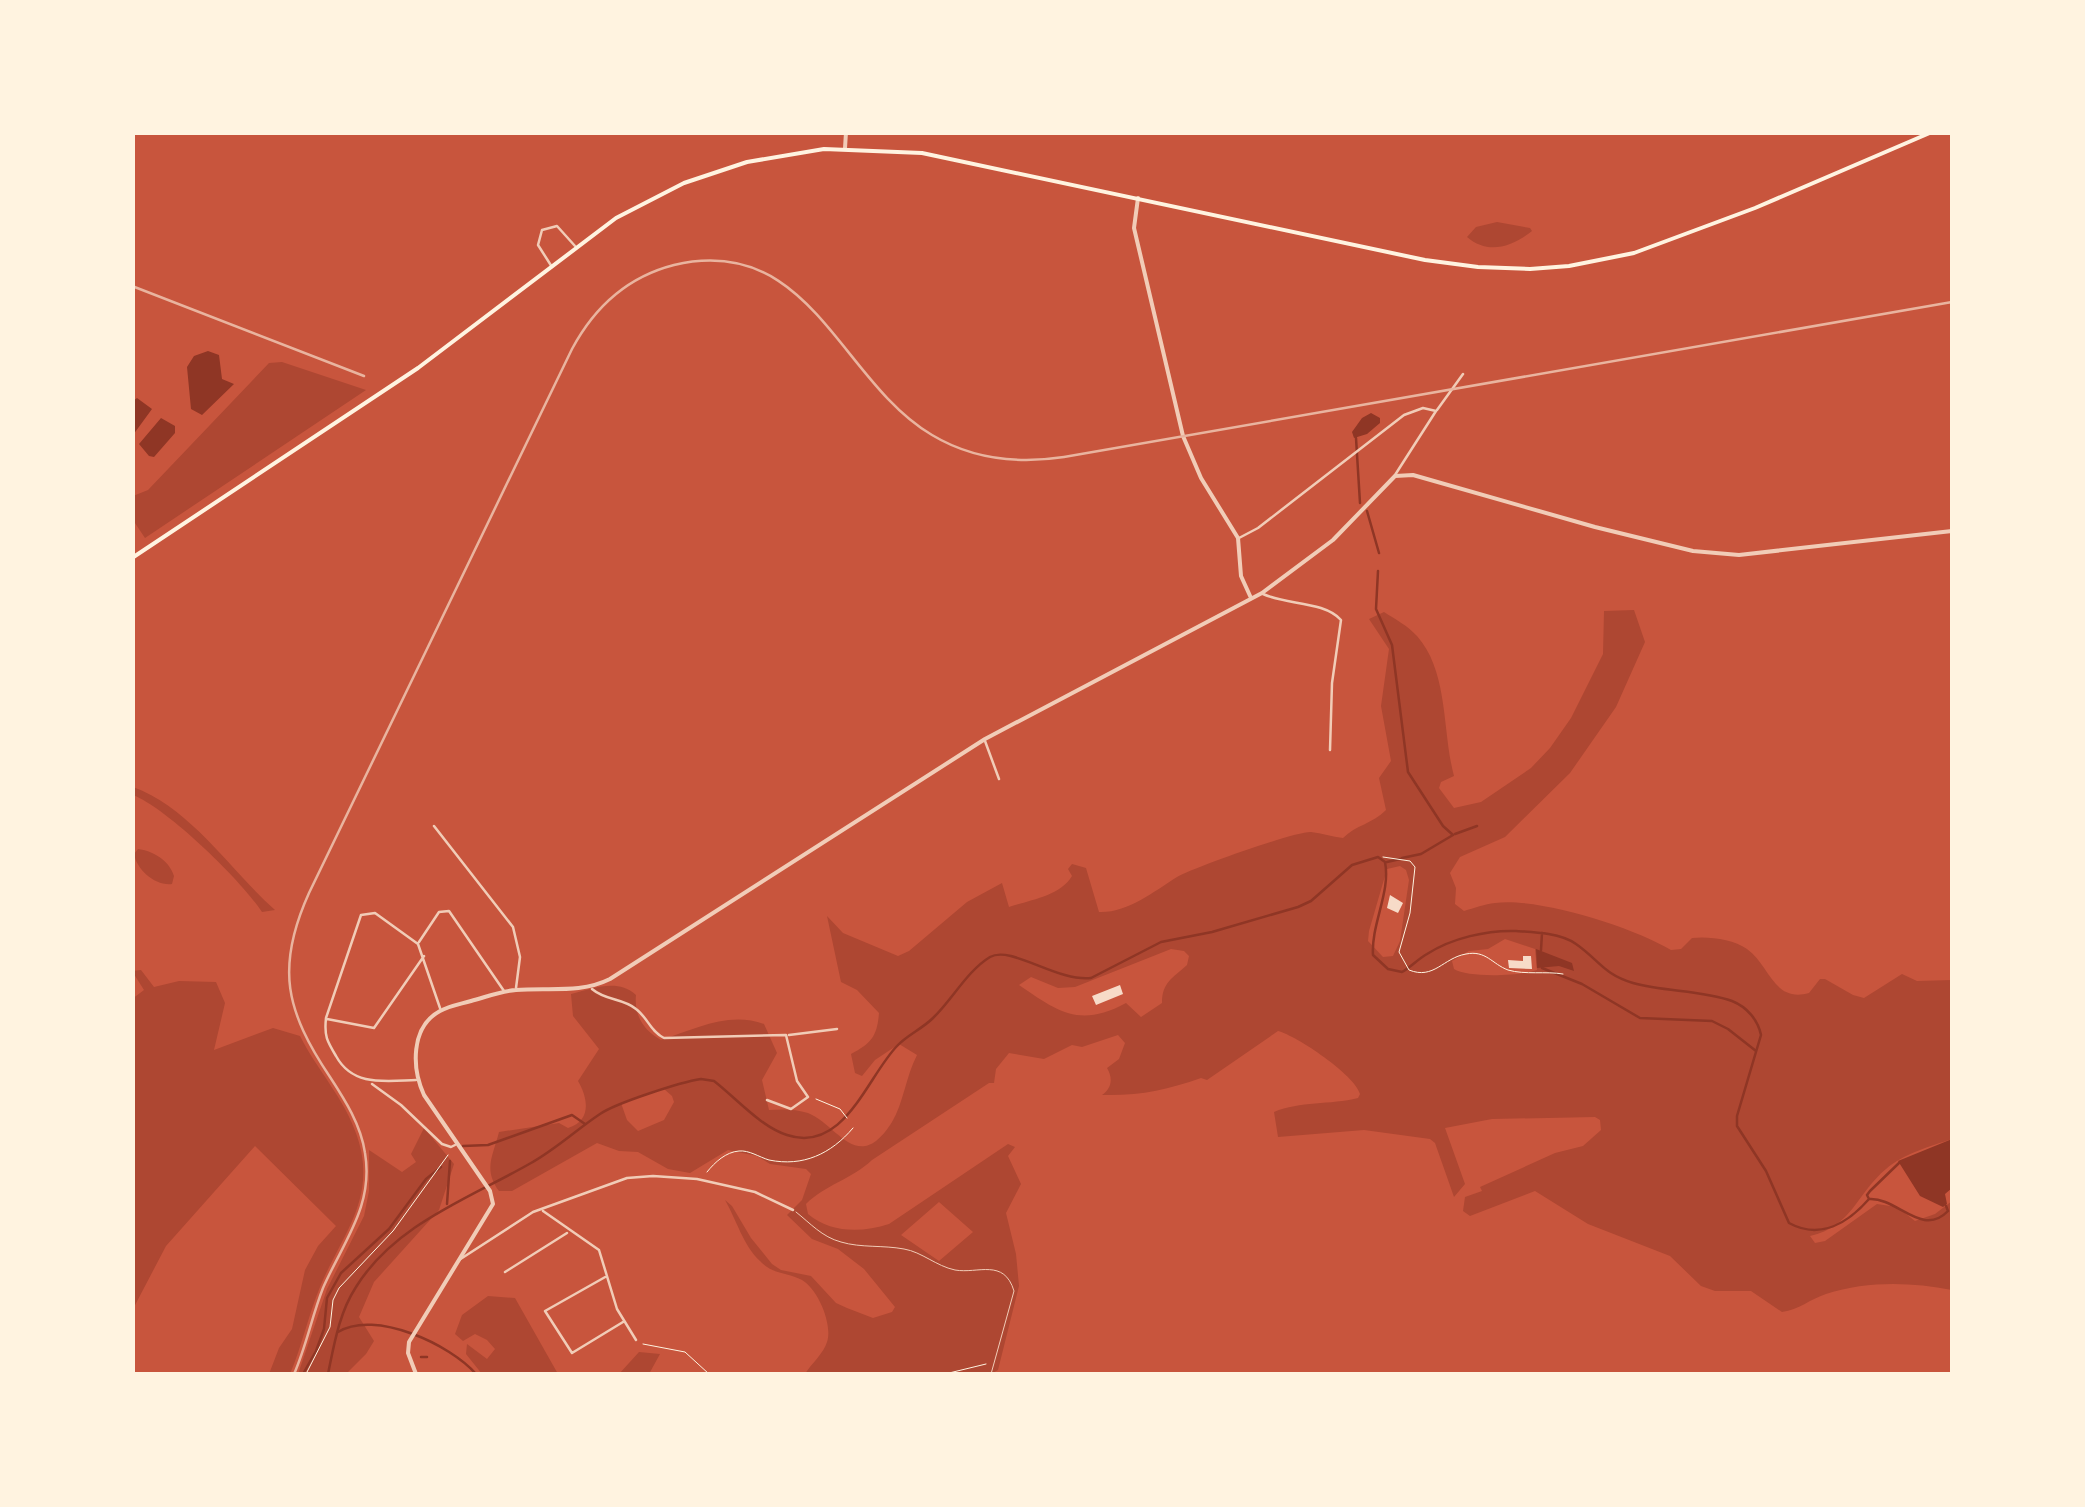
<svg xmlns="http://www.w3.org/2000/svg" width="2085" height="1507" font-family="'Fira Sans Condensed',sans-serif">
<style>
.green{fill:#ae4732;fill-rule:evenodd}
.water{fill:#8f3625}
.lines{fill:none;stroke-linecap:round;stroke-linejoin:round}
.stream{stroke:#8f3625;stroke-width:2.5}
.building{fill:#f7dbc8}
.path{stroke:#fff3e0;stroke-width:1}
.service{stroke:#f1ccb7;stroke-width:1}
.minor{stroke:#f1ccb7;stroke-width:2.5}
.tertiary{stroke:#f1ccb7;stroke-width:4}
.secondary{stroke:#fff3e0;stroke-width:4}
.rail{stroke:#e9b49f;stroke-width:2.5}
</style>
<rect width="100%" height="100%" fill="#c8553d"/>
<path class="green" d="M1497,222l33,6 2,3c-20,16 -44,24 -65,6l9,-10z
M282,362l84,28 -221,148 -12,-18v-24l15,-6 121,-127z
M1634,610l11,32 -29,65 -46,66 -65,64 -45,20 -10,16 6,15 -1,16 9,7c10,-3 21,-7 31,-8 43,-6 138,24 176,47l10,-1 11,-11c16,-2 41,1 55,11 23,16 26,54 62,44l11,-14h5l28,16 11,3 38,-24 15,7 35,-1v159c-21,7 -49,15 -66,30 -29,24 -34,58 -76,67l5,7 10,-2 52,-37 20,3 18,14 20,-7 17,-13v89c-42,-8 -85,-9 -126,4 -16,5 -27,16 -44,18l-31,-21h-36l-14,-5 -31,-30 -82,-32 -53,-33 -65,25 -7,-5 2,-14 17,-6 -2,-4 75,-34 28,-7 18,-16 -1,-10 -5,-3 -103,2 -47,9 20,56 -11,13 -19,-54 -5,-4 -66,-9 -86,7 -4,-25c26,-11 56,-7 84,-14l2,-4c-5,-19 -63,-58 -82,-63l-71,49 -6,-2c-34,12 -62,18 -99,17 10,-7 11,-17 5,-27l12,-9 6,-16 -7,-8 -36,12 -10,-2 -28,14 -35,-6 -13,16 -2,14h-5l-117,77c-20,19 -47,25 -66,44l2,10c23,19 53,19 81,10l119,-80 7,3 -7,9 13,28 -15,29 10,41 3,32 -21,84 -7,4h-186c6,-10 19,-21 22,-32 6,-17 -9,-53 -25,-62 -15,-8 -29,-5 -42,-19 -17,-16 -23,-40 -35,-61l7,6 19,32 21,26 9,6 30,6 25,27 11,5 26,10 19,-6 3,-5 -31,-38 -26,-20 -26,-10 -25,-24 15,-15 9,-26 -5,-5 -36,-5 -13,-8 -29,-6 -38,23 -22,-4 -30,-17 -19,-1 -22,-8 -85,48h-13c-16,-22 -6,-35 0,-59l60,-9 9,5c24,-7 20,-30 10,-47l21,-32 -26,-33 -2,-22c22,-5 46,-16 65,1 -2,20 7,35 25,45 34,-11 68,-29 103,-16l13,29 -15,27 7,30c13,-1 27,-1 39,3 30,12 50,63 84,9 11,-18 14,-46 25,-67l-18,-11 -24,16 -13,16 -7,-3 -4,-19c21,-11 26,-18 28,-41l-22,-23 -16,-8 -14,-66 16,17 55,23 11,-5 58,-49 35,-19 7,24c21,-7 51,-11 63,-31l-4,-7 4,-5 14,4 13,44c29,1 54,-20 78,-35 15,-9 119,-46 134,-45 11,1 21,5 32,6 13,-13 29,-14 43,-28l-7,-32 12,-17 -10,-55 8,-57 -20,-30 15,-7c11,7 24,14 33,24 32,36 25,96 37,140l-13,6 -2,6 15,20 27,-6 50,-34 19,-20 21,-30 32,-64 1,-43zM1400,866l6,4 3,10 -9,61 -7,15 -10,1 -15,-16 1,-10 18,-62zM1505,939l30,10 2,21c-16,6 -70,8 -83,-1l-2,-8 17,-10 19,-2zM1171,949l13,2 5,5 -2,9c-14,13 -25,17 -25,38l-21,14 -15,-14c-46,25 -68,9 -107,-18l12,-8 27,11 17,-1zM664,1089l8,7 2,6 -10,18 -26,11 -11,-11 -6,-17zM939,1202l34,30 -34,29 -38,-26z
M133,787c59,22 96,82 142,123l-13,2c-21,-32 -94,-103 -129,-117z
M138,849c15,2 31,11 36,27l-2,8c-17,2 -35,-14 -38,-30z
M141,970l13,17 25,-6 37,1 9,21 -11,47 59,-22 27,8c17,34 45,63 57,100 21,62 -15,98 -37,151 -12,29 -18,59 -30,87h-21l10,-26 13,-19 13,-59 13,-24 18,-20 -81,-80 -89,100 -33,63 -1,-310 12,-9 -12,-19z
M424,1128l30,36 -15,46 -65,72 -15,35 15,24 -8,13 -20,20h-48l29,-85 37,-73 5,-25v-41l33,22 14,-10 -5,-8z
M488,1296l27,2 43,76h-76l-16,-20 1,-10 20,15 8,-10 -8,-9 -12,-6 -12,7 -8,-7 7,-19z
M639,1352l21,2 -11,20h-30z"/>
<path class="water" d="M208,351l11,4 3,24 12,5 -32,31 -11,-6 -4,-42 7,-11z
M137,398l15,11 -19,26v-34z
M1371,413l9,5v5l-13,11 -13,4 -2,-6 10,-14z
M161,418l14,8v7l-21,24 -5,-1 -10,-12z
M1536,949l36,14 2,8 -15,-5 -22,2z
M1952,1139v49l-7,6 2,10 -4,3 -23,-11 -22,-35z"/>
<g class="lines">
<path class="stream" d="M1356,438l4,65
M1367,511l12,42
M1378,571l-2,38 16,36 16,127 35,54 10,9 -32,19 -19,4
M1455,834l22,-8
M1387,862l13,-3
M1541,950l1,-17
M1542,968l40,16 58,34 72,3 16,8 28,22
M463,1146l25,-1 84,-30 13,9
M1869,1199l-2,-4 3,-4 29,-28
M447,1204l3,-43
M338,1332c37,-23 113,13 138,42
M421,1357h6
M303,1374l13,-23 8,-22 3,-31 14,-25 48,-44 37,-50 15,-12
M328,1374c6,-29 11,-61 28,-87 39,-63 114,-89 175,-124 25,-14 45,-33 69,-49 16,-11 81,-32 101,-35l13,2c22,17 47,46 73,54 57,19 80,-58 110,-89 10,-11 25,-17 36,-28 19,-18 34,-47 57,-61 21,-12 67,25 101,21l70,-36 51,-10 86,-25 13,-6 41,-36 26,-8 7,5c6,30 -14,62 -12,93l15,14 14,3c9,-5 16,-13 25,-18 25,-16 60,-24 89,-23 18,1 45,2 60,13 23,16 27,30 57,39 32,9 68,7 99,18 15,6 26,19 29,34l-24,81v10l29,45 23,52c31,17 59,0 80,-24 28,-2 53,39 79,12l-2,-5"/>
</g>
<path class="building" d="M1390,895l13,8 -5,10 -11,-5z
M1523,956h8l1,13 -23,-1 -1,-8 15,1z
M1120,985l3,9 -27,11 -4,-9z"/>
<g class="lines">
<path class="path" d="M1383,857l27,4 5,6 -5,46 -11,39 10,18c25,10 34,-12 57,-16 20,-4 26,10 42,16 17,5 38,1 55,4
M816,1099l24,10 7,9
M707,1172c8,-10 19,-20 32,-21 10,-1 20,6 30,9 34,7 62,-6 84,-32
M643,1344l42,8 24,22
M306,1374l24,-47 3,-27 6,-12 54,-57 55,-76
M945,1374l41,-10"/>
<path class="service" d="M796,1212c14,11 26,25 45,30 20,6 42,3 63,7 18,3 32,17 51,21 23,4 49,-12 59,21l-23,83"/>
<path class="minor" d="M552,267l-14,-22 4,-15 15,-4 18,20
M1437,410l26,-36
M1239,538l19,-10 146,-113 19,-7 13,3 -41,64
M1263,594c23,11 61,7 78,26l-9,63 -2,67
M985,741l14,38
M434,826l79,101 7,30 -4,31
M419,942l20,-30 10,-1 55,80
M592,989c14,12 31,9 44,20 12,9 14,22 28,29l122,-3 11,46 11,16 -17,12 -24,-9
M327,1019l47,9 50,-72
M789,1035l48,-6
M416,1080c-31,1 -63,7 -80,-24 -9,-15 -12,-20 -10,-38l35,-103 14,-2 43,31 22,64
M372,1084l29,21 41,39 9,3 4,-2
M543,1211l56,39 18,59 19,31
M459,1260l74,-48 94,-34 26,-2 44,3 58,13 38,18
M505,1272l62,-39
M607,1276l-62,35 27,42 51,-31"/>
<path class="tertiary" d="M845,148l1,-16
M1138,198l-4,30 49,208 18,42 37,60 3,38 10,22
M416,1374l-8,-21 1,-11 84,-138 -3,-13 -66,-96c-12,-26 -14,-68 16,-84 9,-5 21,-7 31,-10 15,-4 30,-10 45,-11 32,-3 64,4 94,-11l375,-240 277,-146 71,-53 62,-64 18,-1 182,52 98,24 46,4 213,-24"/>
<path class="secondary" d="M132,558l286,-190 198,-150 68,-35 63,-21 77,-13 98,4 503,107 53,7 52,2 39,-3 65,-13 121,-45 177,-76"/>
<path class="rail" d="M132,286l232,90
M294,1374c12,-27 18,-58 29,-86 20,-46 51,-82 42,-135 -4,-28 -20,-53 -35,-76 -44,-66 -55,-109 -21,-184l263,-544c22,-41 55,-72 102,-84 137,-32 165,115 258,170 40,24 86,29 132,22l888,-155"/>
</g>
<rect width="2085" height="1507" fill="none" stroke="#fff3e0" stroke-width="270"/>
</svg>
